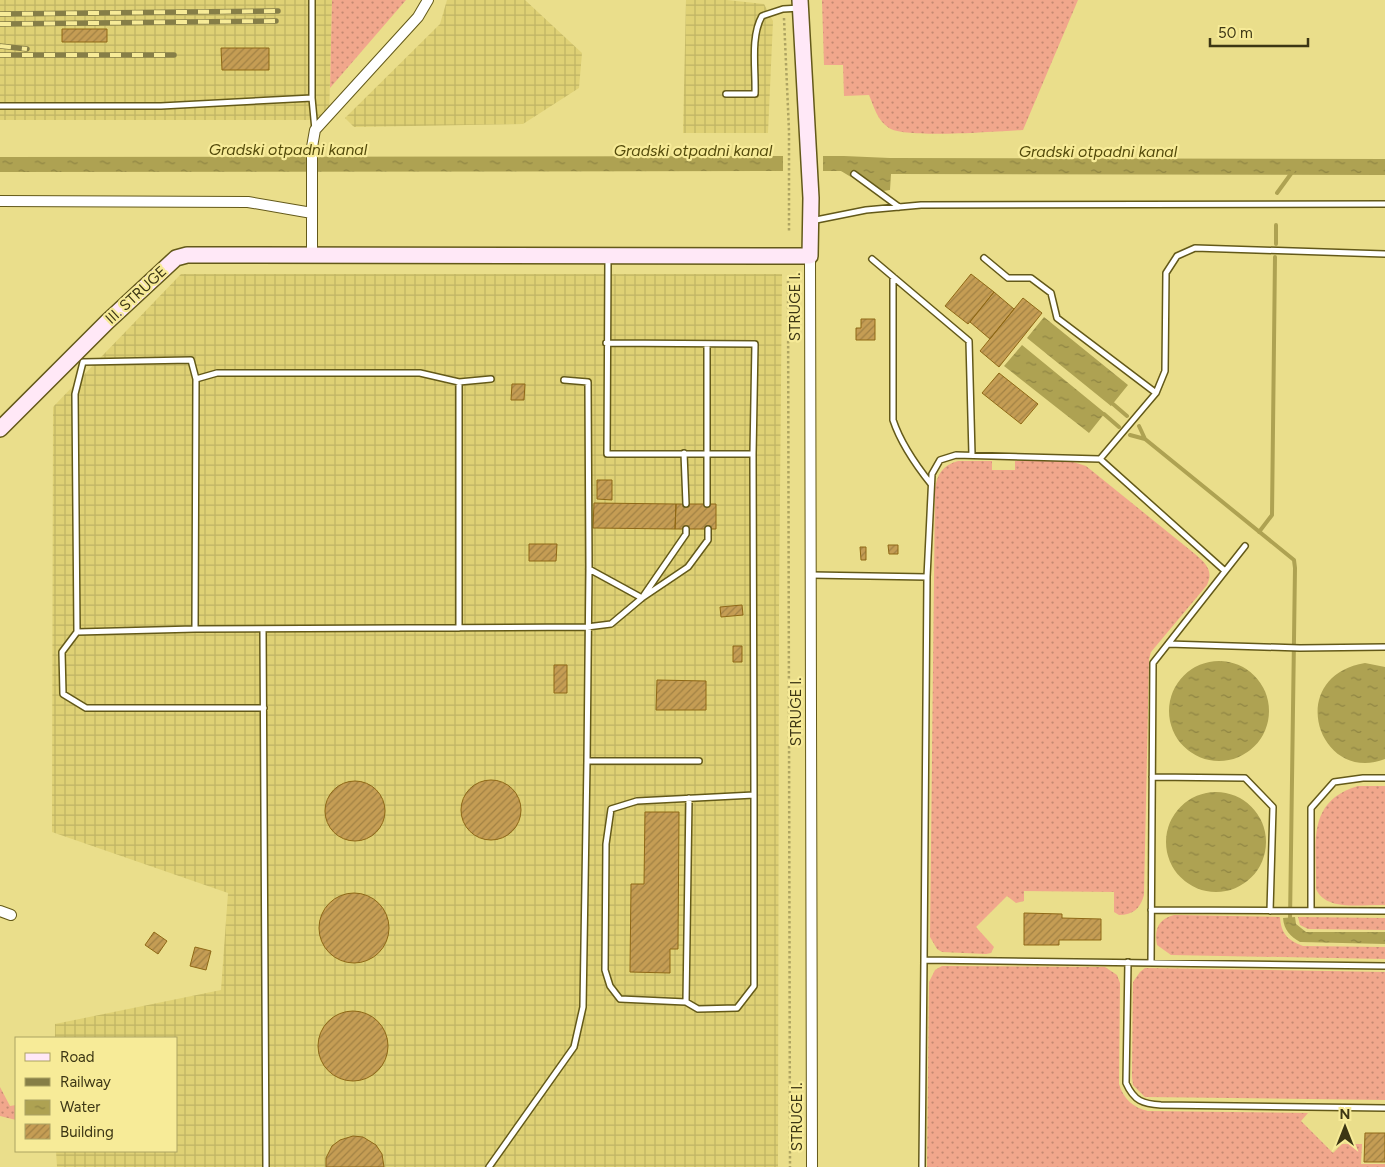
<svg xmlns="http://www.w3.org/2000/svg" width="1385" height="1167" font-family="Figtree,sans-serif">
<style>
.industrial{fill:url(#industrial-grid)}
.grass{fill:url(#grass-dots)}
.water{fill:url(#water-ripples)}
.pier{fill:#eade8b}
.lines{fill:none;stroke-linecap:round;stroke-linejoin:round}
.stream{stroke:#aea252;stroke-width:4}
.building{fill:url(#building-hatch);stroke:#8f6816}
.lane-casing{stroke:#635919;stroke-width:8}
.street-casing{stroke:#635919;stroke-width:12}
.secondary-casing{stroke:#635919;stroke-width:18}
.path{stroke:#aea462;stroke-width:2.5;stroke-dasharray:2.5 2.5;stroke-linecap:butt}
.lane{stroke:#fff;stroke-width:5}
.street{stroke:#fff;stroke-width:10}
.secondary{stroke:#ffe8f7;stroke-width:15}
.rail-casing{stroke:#867e47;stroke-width:5.5}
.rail{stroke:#f7eb98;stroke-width:4;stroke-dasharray:11;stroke-linecap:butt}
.labels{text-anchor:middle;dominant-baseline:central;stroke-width:4.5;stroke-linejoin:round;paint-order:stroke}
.street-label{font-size:15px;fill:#3c3614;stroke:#f7eb98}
.water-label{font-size:16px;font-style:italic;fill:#544b0b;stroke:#f7eb98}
</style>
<defs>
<pattern id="industrial-grid" width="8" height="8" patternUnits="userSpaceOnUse" patternTransform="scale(1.25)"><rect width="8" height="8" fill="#dfd175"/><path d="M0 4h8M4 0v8" fill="none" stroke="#c0b464"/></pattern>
<pattern id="grass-dots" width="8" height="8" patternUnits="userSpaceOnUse" patternTransform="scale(1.25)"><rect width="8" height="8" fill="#f1a78c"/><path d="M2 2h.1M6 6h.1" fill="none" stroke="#c48971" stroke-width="1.8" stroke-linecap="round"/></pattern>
<pattern id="water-ripples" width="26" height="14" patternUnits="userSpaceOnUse" patternTransform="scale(1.25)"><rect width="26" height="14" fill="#aea252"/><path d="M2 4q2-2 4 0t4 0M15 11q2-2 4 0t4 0" fill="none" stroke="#8f8543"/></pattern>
<pattern id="building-hatch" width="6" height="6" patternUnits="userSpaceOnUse" patternTransform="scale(1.25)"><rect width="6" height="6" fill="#c59d54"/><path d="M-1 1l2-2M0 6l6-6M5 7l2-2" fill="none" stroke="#a18144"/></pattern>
</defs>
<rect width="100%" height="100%" fill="#eade8b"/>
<path class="industrial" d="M0,0h332l-3,120h-329z
M447,0h78l57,53 -3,35 -56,36 -169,3 -9,-9 95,-94z
M686,0h41l37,4 9,17 -5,112h-85z
M181,274h601l-3,333 -1,560h-721l-1,-16h120v-113h-121v-14l166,-34 7,-97 -176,-61 1,-425z"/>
<path class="grass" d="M332,0h74l-76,88z
M822,0h256l-55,130c-24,1 -117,9 -134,-2 -12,-8 -15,-21 -20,-33l-25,1 -1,-31h-19z
M958,461h34v9h23v-9h55l16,5 109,88c10,9 19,16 12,31l-56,67 -2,7 -5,236c-4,14 -11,20 -25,20l-5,-3v-20l-90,-1v10l-8,2 -9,-7 -31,31 18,20 -3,6 -5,1 -44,-2 -5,-3 -7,-12 5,-448c2,-15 8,-24 23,-28z
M1358,786h27v119c-22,-1 -59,7 -69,-16 1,-45 -11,-87 42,-103z
M1174,915l106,2c1,16 7,23 23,29l82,1v12l-214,-4 -14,-10c-3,-15 1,-26 17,-30z
M1298,917l87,1v12l-77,-1 -8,-4z
M942,966l163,1 12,8 3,8 -1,101c4,14 14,24 29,27l160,2 -7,8 32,32 9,-9h20l-1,20h24v3h-458l2,-185 6,-12z
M1145,968l240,4v128l-240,-3 -12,-12 -1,-8 1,-95 7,-10z
M0,1087l10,19 6,-1v15l-16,-4z"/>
<path class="water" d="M844,156l46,2 495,1v16l-494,-1 -1,16 -7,1 -26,-19 -6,5 -10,-6 -841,1v-15z
M1044,317l84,68 -17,21 -84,-68z
M1022,345l83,68 -16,20 -85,-67z
M1169 711a50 50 0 1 1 100 0a50 50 0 1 1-100 0Z
M1365,663l20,4v92c-66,26 -102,-82 -20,-96z
M1166 842a50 50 0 1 1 100 0a50 50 0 1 1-100 0Z
M1295,917l1,7 10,8h79v12l-85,-2c-10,-6 -16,-12 -17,-24z"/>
<path class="pier" d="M823,153v20h-40v-19z"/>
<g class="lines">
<path class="stream" d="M1277,193l16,-22
M1276,244v-19
M1113,404l14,12
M1104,414l15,13
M1139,426l6,13 149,121 1,8 -5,353
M1130,435l15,4
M1259,532l13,-17 3,-258"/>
</g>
<path class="building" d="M62,29h45v13h-45z
M221,48h48v22h-47z
M971,274l23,18 -26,32 -23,-18z
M994,292l20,17 -24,30 -20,-17z
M1023,298l19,15 -43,54 -19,-16z
M861,319h14v21h-19v-12h5z
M999,373l39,31 -17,20 -39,-31z
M512,384h13l-1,16h-13z
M597,480h15v20l-15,-1z
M594,503l82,1 -1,25 -82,-1z
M676,504h40v25h-41z
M529,544h28l-1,17h-27z
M888,545h10v9h-9z
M860,547h6v13h-5z
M742,605l1,10 -22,2 -1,-10z
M733,646h9v16h-9z
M554,665h13v28h-13z
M657,680l49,1v29h-50z
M461 810a30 30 0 1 1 60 0a30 30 0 1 1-60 0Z
M325 811a30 30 0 1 1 60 0a30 30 0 1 1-60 0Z
M645,812h34l-1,137h-8v24l-40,-1 1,-88h13z
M319 928a35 35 0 1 1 70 0a35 35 0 1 1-70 0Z
M1024,913l38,1v4l39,1v21h-42v5h-35z
M154,932l13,9 -9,13 -13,-9z
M195,947l16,4 -5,19 -16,-4z
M318 1046a35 35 0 1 1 70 0a35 35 0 1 1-70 0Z
M1365,1133h20v29h-21z
M353,1136l10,1 13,8 6,9 2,13h-58v-9l6,-12 8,-6z"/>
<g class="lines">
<g class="lane-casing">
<path id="lane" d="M726,94h29c1,-24 -5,-57 7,-78l21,-7 17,-1
M312,98l3,32
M0,106h161l151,-8v-98
M854,174l45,33
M811,221l55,-11 55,-5 464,-1
M608,258l-1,196h146l1,341 -117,6 -26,8 -5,35 -1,126 5,16 10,13 66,3 12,7 39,-1 17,-22v-191
M984,258l24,20h23l20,15 6,25 99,75
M872,259l97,82 3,114
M893,277v143c8,24 22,44 38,64
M606,343l149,1 -2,110
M707,344v160
M196,379l-5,-19 -108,2 -8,32 2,238 118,-3 392,-2 24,-3 31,-26 46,-31 20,-27v-11
M564,380l24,2 1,187 -2,192h112
M459,382l32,-3
M684,453l2,51
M1100,459l125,112
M589,569l53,29
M811,575l116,2 5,-103 8,-14 16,-5 144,4 56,-66 9,-22 1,-98 11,-17 18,-8 190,6
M927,577l-3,383 461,6
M644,595l42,-61v-5
M195,629l1,-250 21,-6h203l39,9v246
M263,629l3,538
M77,632l-15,20 1,42 23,14h178
M1168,644l132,4 85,-1
M1152,777l93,1 28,29 -3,104
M1151,910l234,1
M1311,910v-102l23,-26 29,-4h22
M1128,962l-2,121c8,18 17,21 35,22l224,3
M1151,963l2,-300 92,-117
M686,1002l3,-204
M489,1167l85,-120 9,-40 4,-246
M922,1167l2,-207"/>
</g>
<g class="street-casing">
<path id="street" d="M0,201l248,1 64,11
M312,255v-108l3,-17 103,-113 10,-17
M810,256l2,911
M0,911l11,4"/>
</g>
<g class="secondary-casing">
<path id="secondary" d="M0,429l107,-107 69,-64 11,-3 623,1 1,-58 -11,-198"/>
</g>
<path class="path" d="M784,18l5,113v102
M788,281l2,886"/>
<use href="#lane" class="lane"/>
<use href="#street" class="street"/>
<use href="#secondary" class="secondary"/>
<g class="rail-casing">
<path id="rail" d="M0,14l278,-3
M0,24l276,-3
M0,46l27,3
M0,55h174"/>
</g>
<use href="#rail" class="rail"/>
</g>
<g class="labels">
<g class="street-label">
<text transform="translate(136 295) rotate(-43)">III. STRUGE</text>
<text transform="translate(795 307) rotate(-90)">STRUGE I.</text>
<text transform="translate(796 712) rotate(-90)">STRUGE I.</text>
<text transform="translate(797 1117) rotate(-90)">STRUGE I.</text>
</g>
<g class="water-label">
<text x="288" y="149">Gradski otpadni kanal</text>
<text x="693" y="150">Gradski otpadni kanal</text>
<text x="1098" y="151">Gradski otpadni kanal</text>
</g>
</g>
<rect x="15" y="1037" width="162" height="115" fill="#f7eb98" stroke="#aca363"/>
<rect x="25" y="1053" width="25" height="8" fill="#ffe8f7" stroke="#aca363"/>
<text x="60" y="1062" font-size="15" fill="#3c3614">Road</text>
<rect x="25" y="1078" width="25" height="8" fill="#867e47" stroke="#aca363"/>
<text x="60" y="1087" font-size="15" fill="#3c3614">Railway</text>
<rect x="25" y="1100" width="25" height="15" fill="url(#water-ripples)" stroke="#aca363"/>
<text x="60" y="1112" font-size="15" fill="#3c3614">Water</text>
<rect x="25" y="1124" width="25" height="15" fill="url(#building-hatch)" stroke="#aca363"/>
<text x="60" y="1137" font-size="15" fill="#3c3614">Building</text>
<g transform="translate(1345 1127)" stroke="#f7eb98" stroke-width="4" paint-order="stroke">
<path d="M0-4L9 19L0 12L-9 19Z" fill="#3c3614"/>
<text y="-8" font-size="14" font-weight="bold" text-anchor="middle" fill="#3c3614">N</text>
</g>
<path d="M1210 38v8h98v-8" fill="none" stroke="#3c3614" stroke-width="2.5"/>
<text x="1218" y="38" font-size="15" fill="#3c3614" stroke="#f7eb98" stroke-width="4" paint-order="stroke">50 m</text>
</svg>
